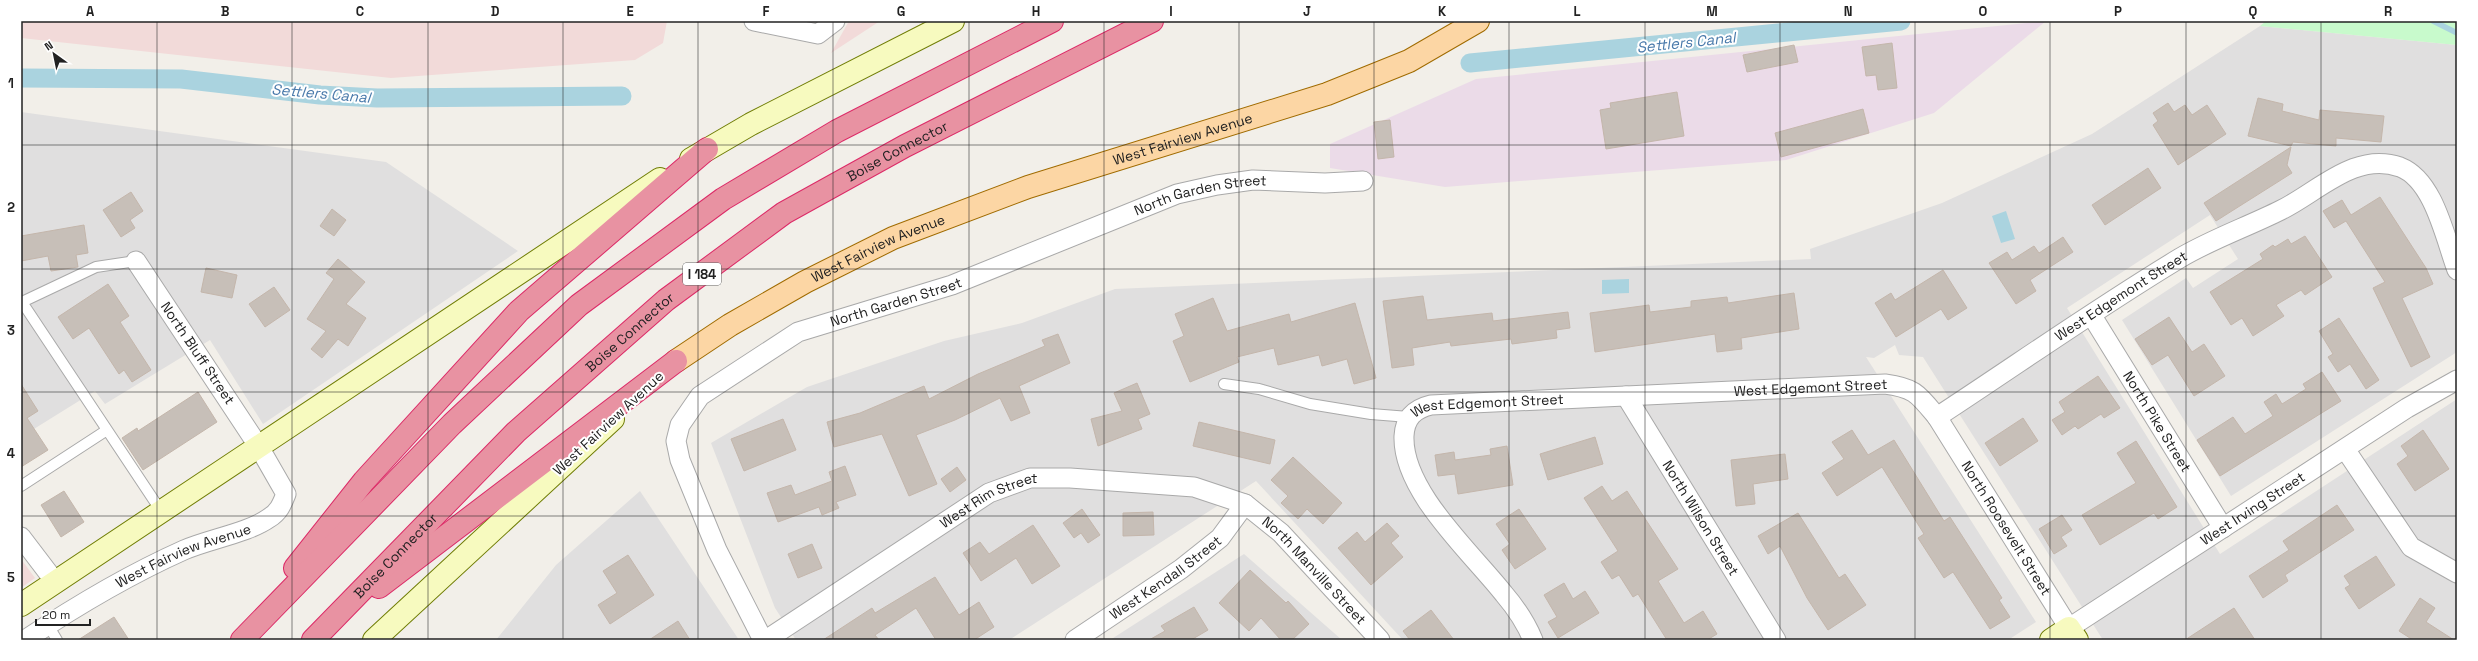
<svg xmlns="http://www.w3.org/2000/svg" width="2478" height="661" font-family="'Space Grotesk',sans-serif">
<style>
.residential{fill:#e0dfdf}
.commercial{fill:#f2dad9}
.industrial{fill:#ebdbe8}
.park{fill:#c8facc}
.water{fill:#aad3df}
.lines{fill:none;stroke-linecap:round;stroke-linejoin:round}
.stream{stroke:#aad3df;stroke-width:5.5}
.canal{stroke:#aad3df;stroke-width:19}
.building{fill:#c7bfb8;stroke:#c4b6ab}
.lane-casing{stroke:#a9a9a9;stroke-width:12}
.street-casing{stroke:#a9a9a9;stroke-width:21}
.secondary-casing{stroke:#707d05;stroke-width:24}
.primary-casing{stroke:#a06b00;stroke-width:24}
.highway-casing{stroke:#dc2a67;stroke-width:24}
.lane{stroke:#fff;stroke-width:10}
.street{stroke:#fff;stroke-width:19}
.secondary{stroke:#f7fabf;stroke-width:22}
.primary{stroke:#fcd6a4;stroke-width:22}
.highway{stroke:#e892a2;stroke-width:22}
.grid{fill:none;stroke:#222;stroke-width:1;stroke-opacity:0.55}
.labels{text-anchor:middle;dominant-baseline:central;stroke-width:4;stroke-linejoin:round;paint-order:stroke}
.shield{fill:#fff;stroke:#646464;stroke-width:1}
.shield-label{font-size:13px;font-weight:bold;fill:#222}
.street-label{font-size:14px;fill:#222;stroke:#fff}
.water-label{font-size:15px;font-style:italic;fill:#4a7aab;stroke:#fff}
.neatline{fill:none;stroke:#222;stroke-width:1.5}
.grid-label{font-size:13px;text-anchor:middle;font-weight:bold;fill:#222}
</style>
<rect width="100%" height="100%" fill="#f2efe9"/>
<path class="residential" d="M2260,26l197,19v307l-226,144 -109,-176 64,-42 7,10 45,-29 -28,-44 -143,93 153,246 237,-155v241h-354l-180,-283 -24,-2 -4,-10 -21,13 -8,-1 170,265 -28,18h-605l-147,-159 -247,159h-213l-21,-32 -64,-165 96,-56 137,-46 78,-18 93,-34 696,-30 -1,-10 132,-46 150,-69z
M21,112l365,50 132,89 -255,173 -53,-84 -105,64 -10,-13 -74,46z
M640,491l99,149h-243l60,-75z
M1244,554l98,86h-232z"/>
<path class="commercial" d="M21,21h646l-4,22 -28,17 -244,18 -370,-40z
M849,21h31l-49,32z
M21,559l14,19 -14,10z"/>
<path class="industrial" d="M2046,21l-112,92 -148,47 -341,27 -115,-19v-24l146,-65z"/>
<path class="park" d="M2266,21h191v24l-197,-19z"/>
<path class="water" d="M2006,211l9,28 -14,4 -9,-27z
M1629,279v14l-27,1v-14z"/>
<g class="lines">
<path class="stream" d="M2433,21l24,12"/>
<path class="canal" d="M1470,63l431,-42
M21,78l160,1 139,16 57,3 245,-2"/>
</g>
<path class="building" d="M1892,43l5,45 -19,2 -2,-15 -10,1 -4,-29z
M1794,45l4,17 -51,10 -4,-17z
M1677,92l7,44 -78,13 -6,-39 11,-2 -1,-5z
M2258,98l25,6 -1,7 37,9 1,-10 64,6 -3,26 -45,-4v8l-43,-4 -2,4 -43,-10z
M2168,103l6,9 11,-7 7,10 15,-10 19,29 -48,31 -25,-40 5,-4 -5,-8z
M1863,109l6,24 -88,24 -6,-24z
M1390,120l4,37 -16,2 -4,-37z
M2291,147l-4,18 5,8 -76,48 -12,-18z
M2148,168l13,20 -56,37 -13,-20z
M131,192l12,19 -13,9 5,8 -14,9 -18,-27z
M2380,197l46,71 7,16 -31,14 28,59 -19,10 -38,-79 12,-6 -39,-61 -12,7 -11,-17 19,-11 9,15z
M332,209l14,11 -12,16 -14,-10z
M84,225l4,28 -12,2 2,12 -27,4 -3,-15 -27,5v-25z
M2305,236l27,41 -27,18 -4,-5 -25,15 8,11 -31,20 -11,-18 -11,7 -21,-33 53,-33 -3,-5 13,-9 2,2 13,-8 3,5z
M2063,237l10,15 -43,28 6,11 -20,13 -27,-41 18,-11 5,8 22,-14 5,7z
M338,259l27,23 -19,22 20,14 -18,28 -10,-7 -16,19 -11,-9 15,-18 -19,-12 27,-40 -8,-6z
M206,268l31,7 -5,23 -31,-6z
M1943,270l24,38 -19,12 -7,-11 -45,28 -21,-34 16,-10 4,7z
M108,284l21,32 -9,6 31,48 -19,12 -8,-12 -5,4 -30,-46 -16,11 -15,-22z
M274,287l16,23 -25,17 -16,-23z
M1794,293l5,36 -58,9 1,11 -25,3 -2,-18 -120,18 -5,-39 59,-8 1,7 41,-5v-6l36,-4 1,6z
M1423,296l4,24 65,-7 1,8 75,-9 2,16 -14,2 1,8 -45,6 -1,-5 -60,7 -1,-4 -38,6 2,17 -22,3 -9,-67z
M1213,298l14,33 62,-17 2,8 64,-19 21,75 -22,6 -7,-25 -25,7 -3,-11 -41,10 -4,-17 -37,9 2,5 -49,20 -17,-41 11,-5 -9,-22z
M2169,317l23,35 12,-8 21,32 -31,20 -26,-41 -16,10 -17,-26z
M2339,318l40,62 -13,9 -16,-25 -12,8 -10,-15 5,-3 -14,-23z
M1058,334l12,29 -51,23 11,27 -19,8 -11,-23 -45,22 -39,15 21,49 -28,12 -27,-62 -48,13 -7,-25 33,-9 64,-27 5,13 49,-25 67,-28 -3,-6z
M2322,372l19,29 -121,75 -23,-36 36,-23 12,17 28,-18 -9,-14 12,-8 6,10 24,-15 -3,-5z
M2098,376l22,32 -16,10 -3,-4 -23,15 -3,-3 -13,9 -10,-15 13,-8 -6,-10z
M1137,383l13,31 -12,5 4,10 -44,17 -7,-27 31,-8 -8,-18z
M21,384l17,27 -11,7 21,32 -27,17z
M198,392l19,30 -74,48 -21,-32 15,-10 1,3z
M2023,418l15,23 -38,25 -15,-23z
M783,419l13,31 -52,21 -13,-32z
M1199,422l76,18 -5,24 -77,-18z
M1852,430l16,25 26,-15 50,81 6,-4 52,81 -3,2 11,17 -20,12 -37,-57 -9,6 -26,-40 6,-4 -42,-67 -45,29 -15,-23 22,-14 -12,-17z
M2423,430l26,39 -34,22 -18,-27 11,-8 -7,-10z
M1595,437l8,27 -55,16 -8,-26z
M2136,441l41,66 -19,12 -4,-6 -54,32 -18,-30 54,-32 -19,-30z
M1507,446l6,39 -55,9 -3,-20 -17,2 -3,-21 19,-3 1,8 36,-5 -1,-6z
M1785,454l3,25 -35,5 2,20 -19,2 -5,-46z
M1293,457l49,46 -19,21 -16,-15 -9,10 -17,-16 7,-7 -17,-16z
M845,466l11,29 -20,7 3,6 -17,7 -3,-8 -41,15 -11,-29 24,-8 4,10 37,-14 -3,-9z
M957,467l9,13 -16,12 -9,-13z
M1602,486l10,15 15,-10 51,78 -20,12 26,42 19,-12 14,23 -10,6h-40l-29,-46 -5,3 -14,-22 -7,4 -11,-17 17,-11 -34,-53z
M64,491l20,31 -23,15 -20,-32z
M2337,505l17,25 -69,45 3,6 -25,17 -14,-22 40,-26 -6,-9z
M1082,509l18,26 -12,8 -7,-10 -7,5 -11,-15z
M1519,509l27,40 -31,20 -13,-19 8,-6 -14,-20z
M1153,512l1,23 -31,1v-23z
M1798,513l41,65 6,-4 21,31 -38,25 -21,-32 -27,-52 -12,8 -10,-18z
M2062,515l10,15 -11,7 6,9 -13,8 -15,-25z
M1387,523l12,13 -8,7 12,14 -32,28 -33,-37 19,-16 8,10z
M1033,525l27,41 -28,18 -16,-26 -35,23 -18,-28 17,-11 9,12z
M812,544l10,24 -24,10 -10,-24z
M628,555l26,40 -44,29 -12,-19 19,-12 -14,-22z
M2376,556l19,29 -36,24 -14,-21 5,-3 -6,-9z
M1250,570l36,33 2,-2 21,23 -17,16h-11l-20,-22 -12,13 -30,-28z
M935,577l24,38 20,-13 15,25 -20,13h-38l-20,-32 -41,27 4,5h-56l49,-32 3,5z
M1564,583l9,16 12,-8 14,22 -41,25 -10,-16 9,-5 -13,-22z
M2420,598l15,10 -9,14 28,18h-41l-14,-9z
M1194,607l14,23 -17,10h-42l16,-9 -4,-5z
M2234,608l21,32h-70z
M1431,610l23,30h-44l-7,-9z
M114,617l15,23h-51z
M678,621l12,19h-41z"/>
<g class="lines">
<g class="lane-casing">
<path id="lane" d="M136,261l-40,6 -74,35 139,209
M1224,384l35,5 51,15 61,10 38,3
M21,486l86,-56
M48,625l9,15"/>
</g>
<g class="street-casing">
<g id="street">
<path d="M754,21l64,13 17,-13"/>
<path id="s1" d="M2092,316l131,212"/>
<path id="s2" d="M1626,396l150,244"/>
<path id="s3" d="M1937,417l132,211 338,-220 50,-28"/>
<path d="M2345,449l66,98 46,26"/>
<path d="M21,537l35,46"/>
<path id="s4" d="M25,640c51,-34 103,-65 159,-90 25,-11 64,-17 85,-32 10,-6 13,-14 17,-24l-27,-47 -123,-186"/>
<path id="s5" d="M763,640l-46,-90 -37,-90 -4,-19 4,-16 20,-29 98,-64 154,-47 225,-91 40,-9 36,-5 72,3 38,-2"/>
<path id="s6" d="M766,640l223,-147 41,-15h40l124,9 51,17 36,29 99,107"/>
<path id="s7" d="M1075,640l106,-71 39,-31 25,-34"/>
<path id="s8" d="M1533,640c-7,-17 -17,-32 -29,-46 -33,-42 -102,-103 -100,-158 1,-18 10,-27 27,-31l454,-21c30,4 33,10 52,33 81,-53 160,-109 243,-159 32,-19 67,-31 101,-48 37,-18 74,-59 119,-43 34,13 45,71 57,103"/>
</g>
</g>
<g class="secondary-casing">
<path id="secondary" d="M691,159l60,-35 202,-103
M21,605l639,-426
M374,640l239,-221
M2051,640l18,-12 8,12"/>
</g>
<g class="primary-casing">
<g id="primary">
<path id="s9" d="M676,361l54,-36 75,-43 88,-44 135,-51 299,-93 82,-33 69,-40"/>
</g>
</g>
<g class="highway-casing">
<g id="highway">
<path d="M295,568l69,-87 155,-170 188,-162"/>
<path d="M379,587l297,-226"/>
<path d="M242,640l210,-216 127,-119 144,-106 114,-68 215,-110"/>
<path id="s10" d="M313,640l203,-208 150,-132 118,-87 121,-67 247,-125"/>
</g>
</g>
<use href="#lane" class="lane"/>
<use href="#street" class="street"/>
<use href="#secondary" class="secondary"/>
<use href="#primary" class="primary"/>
<use href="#highway" class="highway"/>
</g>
<path class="grid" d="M157,21v619M292,21v619M428,21v619M563,21v619M698,21v619M833,21v619M969,21v619M1104,21v619M1239,21v619M1374,21v619M1509,21v619M1645,21v619M1780,21v619M1915,21v619M2050,21v619M2186,21v619M2321,21v619M21,145h2436M21,269h2436M21,392h2436M21,516h2436"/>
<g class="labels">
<rect class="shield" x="683" y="263" width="38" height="22" rx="3"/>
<g class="shield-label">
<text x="702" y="274">I 184</text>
</g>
<g class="street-label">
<text stroke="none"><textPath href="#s9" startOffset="556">West Fairview Avenue</textPath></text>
<text stroke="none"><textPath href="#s10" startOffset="766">Boise Connector</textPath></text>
<text stroke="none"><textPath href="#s5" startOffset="813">North Garden Street</textPath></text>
<text stroke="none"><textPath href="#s9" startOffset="232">West Fairview Avenue</textPath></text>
<text stroke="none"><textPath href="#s8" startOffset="1029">West Edgemont Street</textPath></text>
<text stroke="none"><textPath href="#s5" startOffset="489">North Garden Street</textPath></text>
<text stroke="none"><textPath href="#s10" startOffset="442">Boise Connector</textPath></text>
<text transform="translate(198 353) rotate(56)">North Bluff Street</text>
<text stroke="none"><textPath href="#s8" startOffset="670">West Edgemont Street</textPath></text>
<text stroke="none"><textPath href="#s8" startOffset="346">West Edgemont Street</textPath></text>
<text stroke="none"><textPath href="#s1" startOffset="124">North Pike Street</textPath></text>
<text transform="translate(608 423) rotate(-43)">West Fairview Avenue</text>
<text stroke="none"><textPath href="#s6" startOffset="264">West Rim Street</textPath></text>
<text stroke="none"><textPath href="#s3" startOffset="468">West Irving Street</textPath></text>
<text stroke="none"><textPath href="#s2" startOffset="143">North Wilson Street</textPath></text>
<text stroke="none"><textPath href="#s3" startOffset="131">North Roosevelt Street</textPath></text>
<text stroke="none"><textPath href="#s10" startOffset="118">Boise Connector</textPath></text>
<text stroke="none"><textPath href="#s4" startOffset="180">West Fairview Avenue</textPath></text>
<text stroke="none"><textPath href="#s6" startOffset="625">North Manville Street</textPath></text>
<text stroke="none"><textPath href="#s7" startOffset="110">West Kendall Street</textPath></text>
</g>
<g class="water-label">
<text transform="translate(1686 42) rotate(-6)">Settlers Canal</text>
<text transform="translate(321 93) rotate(5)">Settlers Canal</text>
</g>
</g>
<rect width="2478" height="661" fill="none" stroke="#ffffff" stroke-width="44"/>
<g transform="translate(54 54) rotate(327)" stroke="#ffffff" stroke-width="3" paint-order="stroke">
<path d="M0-3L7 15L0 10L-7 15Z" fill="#222222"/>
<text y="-6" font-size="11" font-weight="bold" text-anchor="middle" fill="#222222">N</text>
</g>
<path d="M36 619v6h54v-6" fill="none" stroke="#222222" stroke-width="2"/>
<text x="42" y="619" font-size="12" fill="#222222" stroke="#ffffff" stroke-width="3" paint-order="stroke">20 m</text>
<rect x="22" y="22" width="2434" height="617" class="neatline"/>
<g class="grid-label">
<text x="90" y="16">A</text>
<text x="225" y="16">B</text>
<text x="360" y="16">C</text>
<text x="495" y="16">D</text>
<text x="630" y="16">E</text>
<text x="766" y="16">F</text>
<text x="901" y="16">G</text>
<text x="1036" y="16">H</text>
<text x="1171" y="16">I</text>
<text x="1307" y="16">J</text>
<text x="1442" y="16">K</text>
<text x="1577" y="16">L</text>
<text x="1712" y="16">M</text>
<text x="1848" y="16">N</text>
<text x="1983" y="16">O</text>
<text x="2118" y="16">P</text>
<text x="2253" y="16">Q</text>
<text x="2388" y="16">R</text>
<text x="11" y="88">1</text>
<text x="11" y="212">2</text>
<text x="11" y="335">3</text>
<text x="11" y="458">4</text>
<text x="11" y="582">5</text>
</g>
</svg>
